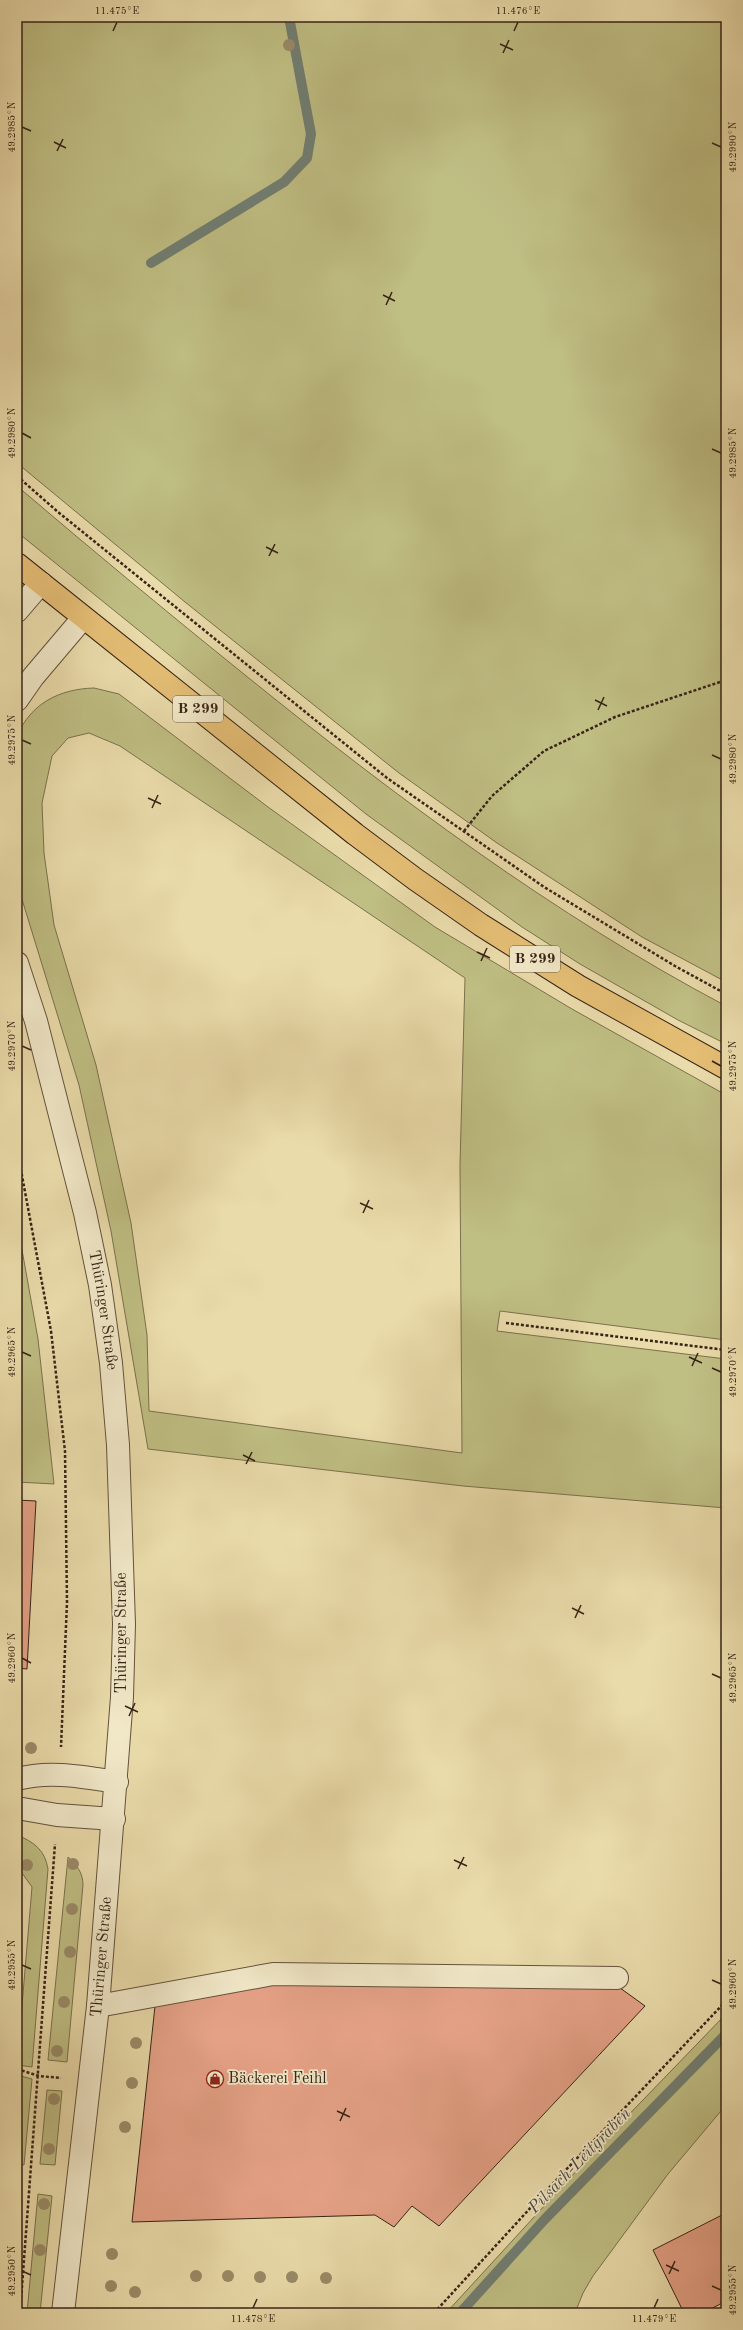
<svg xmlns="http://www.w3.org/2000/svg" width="743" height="2330" font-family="'Old Standard TT',serif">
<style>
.green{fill:#bfbe83;stroke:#7b714d;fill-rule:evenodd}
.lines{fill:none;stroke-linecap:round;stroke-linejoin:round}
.stream{stroke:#717e72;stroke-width:10}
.building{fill:#e5a186;stroke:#372417}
.minor-casing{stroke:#64523c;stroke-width:24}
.major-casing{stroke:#372417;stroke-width:24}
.path{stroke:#372417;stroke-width:2.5;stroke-dasharray:3 2;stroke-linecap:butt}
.minor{stroke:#f1e8c8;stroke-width:22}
.major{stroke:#e5be75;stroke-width:22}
.tree{fill:#9a8b68}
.ticks{fill:none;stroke:#372417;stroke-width:1.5}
.labels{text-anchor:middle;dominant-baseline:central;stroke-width:3.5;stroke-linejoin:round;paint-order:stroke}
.shield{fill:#f1e8c8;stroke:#6f5f4c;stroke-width:1}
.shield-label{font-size:15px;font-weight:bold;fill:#372417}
.street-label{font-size:16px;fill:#372417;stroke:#f1e8c8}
.poi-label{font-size:16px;fill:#372417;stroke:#f1e8c8;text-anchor:start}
.water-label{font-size:17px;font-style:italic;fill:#4f4a3d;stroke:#f1e8c8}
.neatline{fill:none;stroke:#372417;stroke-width:1.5}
.ticks-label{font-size:10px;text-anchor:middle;fill:#372417}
</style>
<rect width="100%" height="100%" fill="#eadbaa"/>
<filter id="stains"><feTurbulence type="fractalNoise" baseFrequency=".005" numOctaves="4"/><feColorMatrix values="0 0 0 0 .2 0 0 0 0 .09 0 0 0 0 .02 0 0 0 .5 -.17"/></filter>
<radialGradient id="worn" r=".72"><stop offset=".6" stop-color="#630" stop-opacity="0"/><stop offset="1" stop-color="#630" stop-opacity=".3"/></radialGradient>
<path class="green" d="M17,17h709v965l-84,-45 -145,-94 -98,-70 -214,-171 -168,-139z
M17,486c75,64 151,127 228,189 151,122 309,240 481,331v38l-48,-24 -98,-56 -58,-37 -156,-113 -349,-282z
M94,688l25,6 149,113 167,120 137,82 154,86v245l-226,-29 -3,20 229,28v149l-263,-22 -315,-37 -37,-218 -32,-146 -62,-202v-147c14,-33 43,-47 77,-48zM89,733l31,13 345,232 -5,187 2,288 -313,-42 -2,-76 -16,-112 -35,-158 -42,-140 -10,-72 -2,-50 10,-47 16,-18z
M17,1222l21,117 16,145 -37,-2z
M17,1835c17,7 28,15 31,34l-16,198 -15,-2 15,-178 -15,-21z
M68,1857c9,8 15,16 15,28l-16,177 -19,-2z
M726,2014v91l-58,69 -75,102 -10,17 -8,20h-129l167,-182z
M17,2075l15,4 -8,86 -7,-1z
M47,2090l15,1 -7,74 -15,-1z
M38,2194l14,2 -12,117h-13z
M17,2199l5,1 -5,53z"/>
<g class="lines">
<path class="stream" d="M151,263l133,-81 23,-24 4,-24 -22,-117
M460,2313l85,-94 181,-185"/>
</g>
<path class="building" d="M17,1500l19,1 -9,168 -10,-1z
M275,1981l341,4 29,21 -206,220 -27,-20 -18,21 -19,-12 -243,7 23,-216z
M726,2213v88l-23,12h-19l-31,-63z"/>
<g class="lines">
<g class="minor-casing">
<g id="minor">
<path d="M17,611l24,-28"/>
<path d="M17,700l16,-23 50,-59"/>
<path id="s1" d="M17,963l19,58 49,192 15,72 11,78 7,82 6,179 -2,73 -24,309 -35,307"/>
<path d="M17,1779c33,-9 67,-2 100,3"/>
<path d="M17,1808l40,7 57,4"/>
<path d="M98,2006l175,-32 344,4"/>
</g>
</g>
<g class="major-casing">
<path id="major" d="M17,564l338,270 60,45 66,46 97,61 148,82"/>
</g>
<path class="path" d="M17,476l41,36 329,266 157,109 131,79 51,28
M464,831l28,-35 52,-45 71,-34 111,-37
M17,1149l34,182 14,120 2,151 -6,145
M506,1323l220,27
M17,2069l22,7 22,2
M20,2313l35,-469
M434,2313l111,-121 181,-191"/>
<use href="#minor" class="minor"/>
<use href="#major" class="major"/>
</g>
<g class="tree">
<circle cx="289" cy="45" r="6"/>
<circle cx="31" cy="1748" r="6"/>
<circle cx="73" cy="1864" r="6"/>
<circle cx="27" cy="1865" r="6"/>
<circle cx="72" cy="1909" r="6"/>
<circle cx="70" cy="1952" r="6"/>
<circle cx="64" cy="2002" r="6"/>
<circle cx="136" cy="2043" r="6"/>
<circle cx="57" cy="2051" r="6"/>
<circle cx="132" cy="2083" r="6"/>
<circle cx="54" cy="2099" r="6"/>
<circle cx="125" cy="2127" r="6"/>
<circle cx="49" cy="2149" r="6"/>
<circle cx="44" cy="2204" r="6"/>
<circle cx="40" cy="2250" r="6"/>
<circle cx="112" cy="2254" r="6"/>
<circle cx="196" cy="2276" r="6"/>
<circle cx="228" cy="2276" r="6"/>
<circle cx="260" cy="2277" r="6"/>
<circle cx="292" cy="2277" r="6"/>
<circle cx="326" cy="2278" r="6"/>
<circle cx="111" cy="2286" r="6"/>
<circle cx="135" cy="2292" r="6"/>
</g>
<path class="ticks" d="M113,31l4,-9M514,31l4,-9M500,44l13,6M503,53l6,-13M22,127l9,4M54,142l12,6M712,143l9,4M57,151l6,-12M383,295l12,6M386,305l6,-13M22,433l9,5M712,449l9,4M266,547l12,6M269,556l6,-12M595,700l12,6M598,710l6,-13M22,740l9,4M712,755l9,4M148,798l13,6M152,808l6,-13M477,952l13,6M481,961l6,-13M22,1046l9,4M712,1061l9,5M360,1203l13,6M363,1213l6,-13M22,1352l9,4M689,1357l13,6M692,1366l6,-13M712,1368l9,4M243,1455l12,6M246,1464l6,-12M572,1608l12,6M575,1618l6,-13M22,1658l9,5M712,1674l9,4M125,1706l13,6M129,1716l6,-13M454,1860l13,6M458,1869l6,-12M22,1965l9,4M712,1980l9,4M337,2111l13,6M340,2121l6,-13M666,2265l13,6M22,2271l9,4M669,2274l6,-13M712,2286l9,4M253,2308l4,-9M654,2308l4,-9"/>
<defs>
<g id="shop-ring" transform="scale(0.9)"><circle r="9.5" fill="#f1e8c8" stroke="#8f2418" stroke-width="1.5"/><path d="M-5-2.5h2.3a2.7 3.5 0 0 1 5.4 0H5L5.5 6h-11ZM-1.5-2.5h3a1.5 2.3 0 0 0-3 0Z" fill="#8f2418"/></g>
</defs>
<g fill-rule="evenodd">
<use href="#shop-ring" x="215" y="2079"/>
</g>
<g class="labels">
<g class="shield">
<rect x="173" y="696" width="50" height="26" rx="3"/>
<rect x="510" y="946" width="50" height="26" rx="3"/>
</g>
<g class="shield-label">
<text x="198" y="709">B 299</text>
<text x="535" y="959">B 299</text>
</g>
<g class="street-label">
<text stroke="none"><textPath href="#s1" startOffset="358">Thüringer Straße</textPath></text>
<text transform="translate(122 1633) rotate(-90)">Thüringer Straße</text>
<text transform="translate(102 1957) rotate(-85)">Thüringer Straße</text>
</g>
<g class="poi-label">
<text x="228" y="2079">Bäckerei Feihl</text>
</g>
<g class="water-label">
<text transform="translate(580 2161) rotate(-46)">Pilsach-Leitgraben</text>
</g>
</g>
<rect width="743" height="2330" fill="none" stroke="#eadbaa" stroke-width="44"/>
<rect x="22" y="22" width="699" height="2286" class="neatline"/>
<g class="ticks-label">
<text x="117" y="14">11.475°E</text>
<text x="518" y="14">11.476°E</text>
<text transform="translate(11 127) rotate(-90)" y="4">49.2985°N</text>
<text transform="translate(732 147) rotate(-90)" y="4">49.2990°N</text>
<text transform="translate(11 433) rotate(-90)" y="4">49.2980°N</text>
<text transform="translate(732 453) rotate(-90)" y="4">49.2985°N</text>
<text transform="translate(11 740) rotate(-90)" y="4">49.2975°N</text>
<text transform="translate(732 759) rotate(-90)" y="4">49.2980°N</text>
<text transform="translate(11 1046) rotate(-90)" y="4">49.2970°N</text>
<text transform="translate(732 1066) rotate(-90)" y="4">49.2975°N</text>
<text transform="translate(11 1352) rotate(-90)" y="4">49.2965°N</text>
<text transform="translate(732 1372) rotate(-90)" y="4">49.2970°N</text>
<text transform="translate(11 1658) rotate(-90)" y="4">49.2960°N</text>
<text transform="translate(732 1678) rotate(-90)" y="4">49.2965°N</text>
<text transform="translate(11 1965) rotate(-90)" y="4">49.2955°N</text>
<text transform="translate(732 1984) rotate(-90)" y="4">49.2960°N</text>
<text transform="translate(11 2271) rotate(-90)" y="4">49.2950°N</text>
<text transform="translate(732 2290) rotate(-90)" y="4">49.2955°N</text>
<text x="253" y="2322">11.478°E</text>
<text x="654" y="2322">11.479°E</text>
</g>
<rect width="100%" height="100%" filter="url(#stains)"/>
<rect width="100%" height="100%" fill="url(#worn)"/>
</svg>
